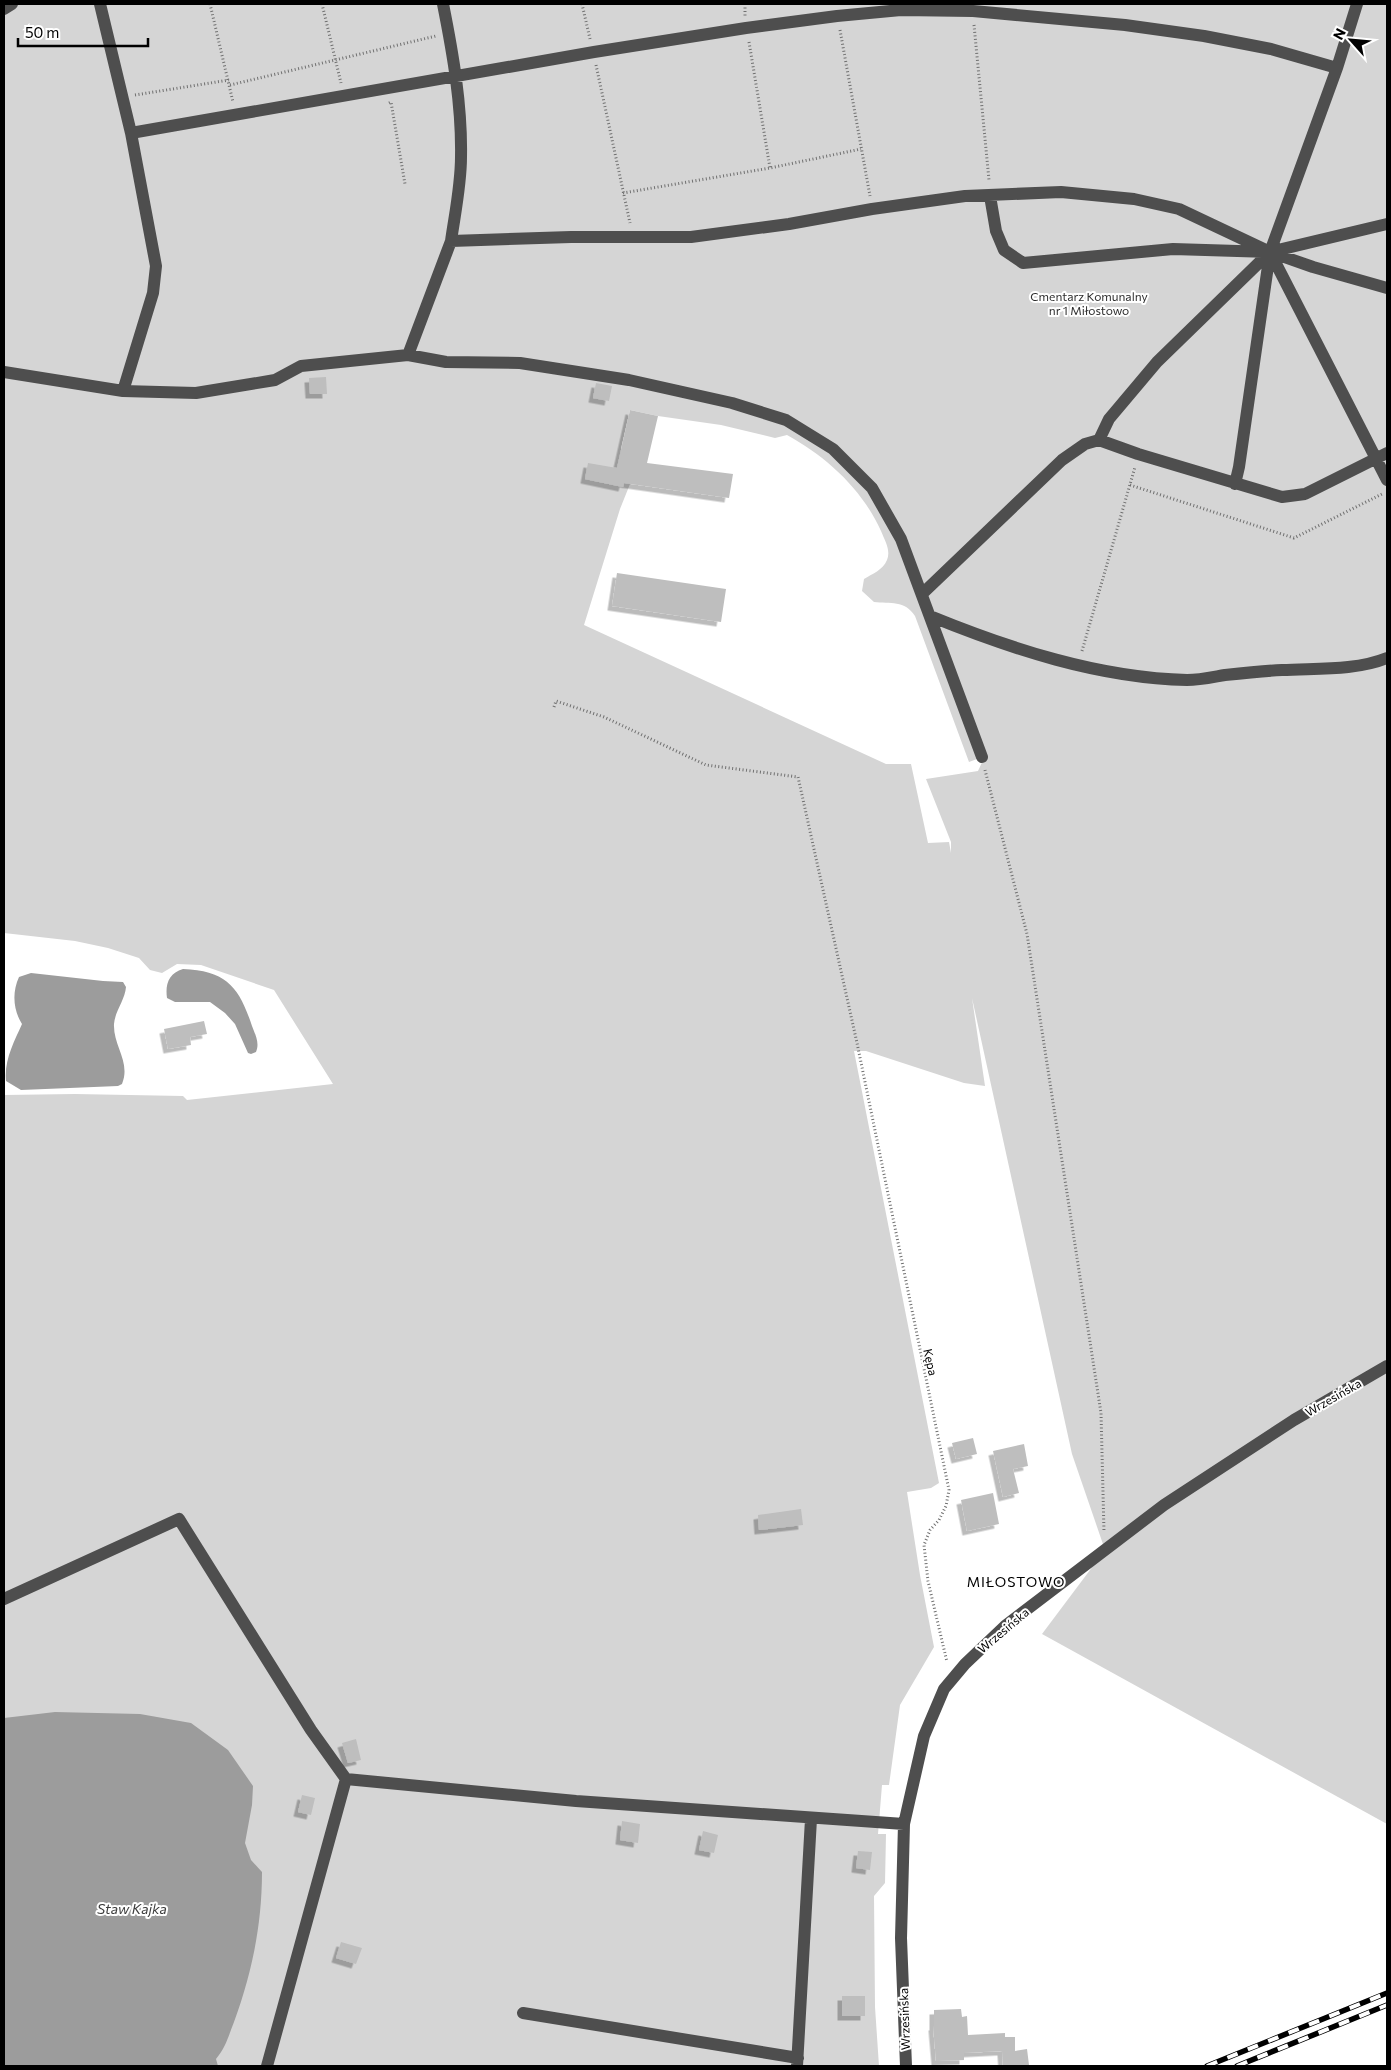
<svg xmlns="http://www.w3.org/2000/svg" width="1391" height="2070" font-family="Commissioner,sans-serif">
<style>
.green{fill:#d5d5d5;fill-rule:evenodd}
.water{fill:#9c9c9c}
.building{fill:#bebebe;filter:url(#shadow)}
.lines{fill:none;stroke-linecap:round;stroke-linejoin:round}
.path{stroke:#707070;stroke-width:3;stroke-dasharray:1 2.5;stroke-linecap:butt}
.minor{stroke:#4e4e4e;stroke-width:12}
.rail-casing{stroke:#000;stroke-width:5.5}
.rail{stroke:#fff;stroke-width:4;stroke-dasharray:11;stroke-linecap:butt}
.labels{text-anchor:middle;dominant-baseline:central;stroke-width:4;stroke-linejoin:round;paint-order:stroke}
.park-label{font-size:12px;fill:#2c2c2c;stroke:#fff}
.street-label{font-size:12px;fill:#000;stroke:#fff}
.neighbourhood-label{font-size:14px;letter-spacing:1px;fill:#000;stroke:#fff}
.water-label{font-size:14px;font-style:italic;fill:#3d3d3d;stroke:#fff}
</style>
<defs>
<filter id="shadow"><feDropShadow dx="-4.5" dy="4.5" stdDeviation="0" flood-color="#0004"/></filter>
</defs>
<rect width="100%" height="100%" fill="#fff"/>
<path class="green" d="M4,4h1383v1820l-345,-190 63,-84 -33,-96 -100,-456 13,88 -21,-3 -98,-32h-12l85,432 -8,5 -24,4 13,83 14,72 -34,58 -11,80h-7l-4,49h8l-1,49 -11,13 1,111 4,59h-875v-971l71,-1 108,2 4,4 146,-16 -59,-94 -73,-25 -24,-1 -15,9 -12,-3 -11,-12 -31,-10 -33,-7 -71,-8zM630,410l28,6 63,9 54,13 12,-3c40,22 75,54 94,96 4,10 10,19 6,29 -4,10 -15,14 -23,19l-2,12 12,11c16,2 31,-2 41,14l54,146 16,-6 -7,15 -52,8 25,63v11l-2,-11 -21,1 -17,-79h-25l-302,-139 36,-116 10,-25 -9,-36z"/>
<path class="water" d="M183,969c44,2 56,18 69,57 3,8 8,17 4,26l-5,2 -3,-1 -13,-29 -10,-11 -15,-11h-35l-8,-4c-2,-14 2,-25 16,-29z
M31,973l72,8 20,1 3,5c-1,13 -11,24 -12,37 -1,22 17,38 8,60l-4,2 -97,4 -15,-9c-2,-21 8,-39 16,-57 -9,-14 -10,-32 -3,-47z
M55,1712l85,2 51,9 37,27 25,36 -1,19 -7,38 6,17 11,12c0,52 -10,101 -28,150 -6,15 -8,25 -18,37l2,7h-214v-348z"/>
<path class="building" d="M326,377l1,17h-17l-1,-16z
M596,383l16,3 -3,15 -16,-3z
M630,410l28,6 -11,47 86,11 -4,24 -105,-15 -1,4 -38,-8 3,-16 29,5z
M617,573l109,16 -5,33 -109,-16z
M204,1021l3,13 -17,3 1,8 -23,4 -4,-20z
M973,1438l4,16 -21,5 -4,-16z
M1024,1444l4,22 -15,3 6,24 -16,4 -10,-46z
M993,1493l6,31 -32,7 -6,-31z
M801,1509l2,16 -44,5 -1,-15z
M356,1739l5,21 -13,3 -6,-20z
M302,1795l13,3 -4,17 -13,-3z
M622,1821l18,3 -2,19 -18,-3z
M703,1831l15,4 -4,18 -15,-3z
M858,1851l14,1 -2,18 -14,-2z
M341,1942l21,6 -6,16 -20,-6z
M842,1996h23v20h-23z
M961,2009l1,8 5,-1 1,19 37,-2v4h10v14l12,-2 2,16 -26,1 -1,-15 -38,2v7l-28,1 -3,-35h1v-16z"/>
<g class="lines">
<path class="path" d="M210,4l23,98
M322,4l19,79
M582,4l8,35
M745,4v12
M974,25l15,155
M840,30l30,166
M749,42l21,126
M596,65l34,158
M230,85l206,-49
M135,95l94,-15
M389,103l2,-1 14,82
M623,193l147,-25 91,-19
M1130,485l164,53 90,-45
M1082,651l53,-184
M554,707l2,-6 48,16 102,48 92,12 59,266 92,447 -3,16 -7,14 -9,10 -6,15 4,36 19,81
M985,770l42,164 74,479 3,119"/>
<path class="minor" d="M100,4l31,129 25,133 -3,27 -30,98
M443,4c10,50 19,102 18,153 0,28 -6,56 -10,84
M4,9l8,-5
M131,133l463,-81 152,-24 91,-12 64,-6 72,1 152,14 79,11 67,13 66,19
M990,196l6,35 8,19 19,13 150,-14 97,3 117,-28
M1270,252l117,228
M408,355l43,-114 120,-4h120l98,-13 83,-15 93,-13 96,-4 73,7 45,10 91,43 43,15 74,21
M4,372l119,19 73,2 79,-13 26,-14 107,-11 38,7 74,1 109,17 103,23 54,17 47,29 39,39 29,51 81,218
M1099,440l39,14 144,43 23,-3 82,-41
M1235,484l4,-17 31,-215 67,-184 20,-64
M922,594l140,-134 23,-16 14,-4 10,-21 48,-57 113,-110
M930,616c81,33 169,62 257,64 13,0 26,-3 38,-5 19,-2 38,-4 57,-5 34,-2 73,1 105,-12
M4,1599l175,-80 132,211 35,49 -79,287
M346,1779l230,22 328,23
M523,2013l275,45
M797,2066l14,-247
M906,2066l-5,-128 3,-114 20,-88 20,-47 21,-25 40,-38 159,-121 130,-85 93,-54"/>
<g class="rail-casing">
<path id="rail" d="M1207,2066l180,-73
M1237,2066l150,-61"/>
</g>
<use href="#rail" class="rail"/>
</g>
<g class="labels">
<g class="park-label">
<text x="1089" y="296">Cmentarz Komunalny<tspan x="1089" dy="14">nr 1 Miłostowo</tspan></text>
</g>
<g class="street-label">
<text transform="translate(931 1362) rotate(78)">Kępa</text>
<text transform="translate(1333 1397) rotate(-30)">Wrzesińska</text>
<text transform="translate(1003 1630) rotate(-40)">Wrzesińska</text>
<text transform="translate(904 2019) rotate(-92)">Wrzesińska</text>
</g>
<g class="neighbourhood-label">
<text x="1016" y="1581">MIŁOSTOWO</text>
</g>
<g class="water-label">
<text x="132" y="1908">Staw Kajka</text>
</g>
</g>
<rect width="1391" height="2070" fill="none" stroke="#000000" stroke-width="10"/>
<g transform="translate(1351 40) rotate(297)" stroke="#ffffff" stroke-width="4" paint-order="stroke">
<path d="M0-4L9 19L0 12L-9 19Z" fill="#000000"/>
<text y="-8" font-size="14" font-weight="bold" text-anchor="middle" fill="#000000">N</text>
</g>
<path d="M18 38v8h130v-8" fill="none" stroke="#000000" stroke-width="2.5"/>
<text x="25" y="38" font-size="15" fill="#000000" stroke="#ffffff" stroke-width="4" paint-order="stroke">50 m</text>
</svg>
